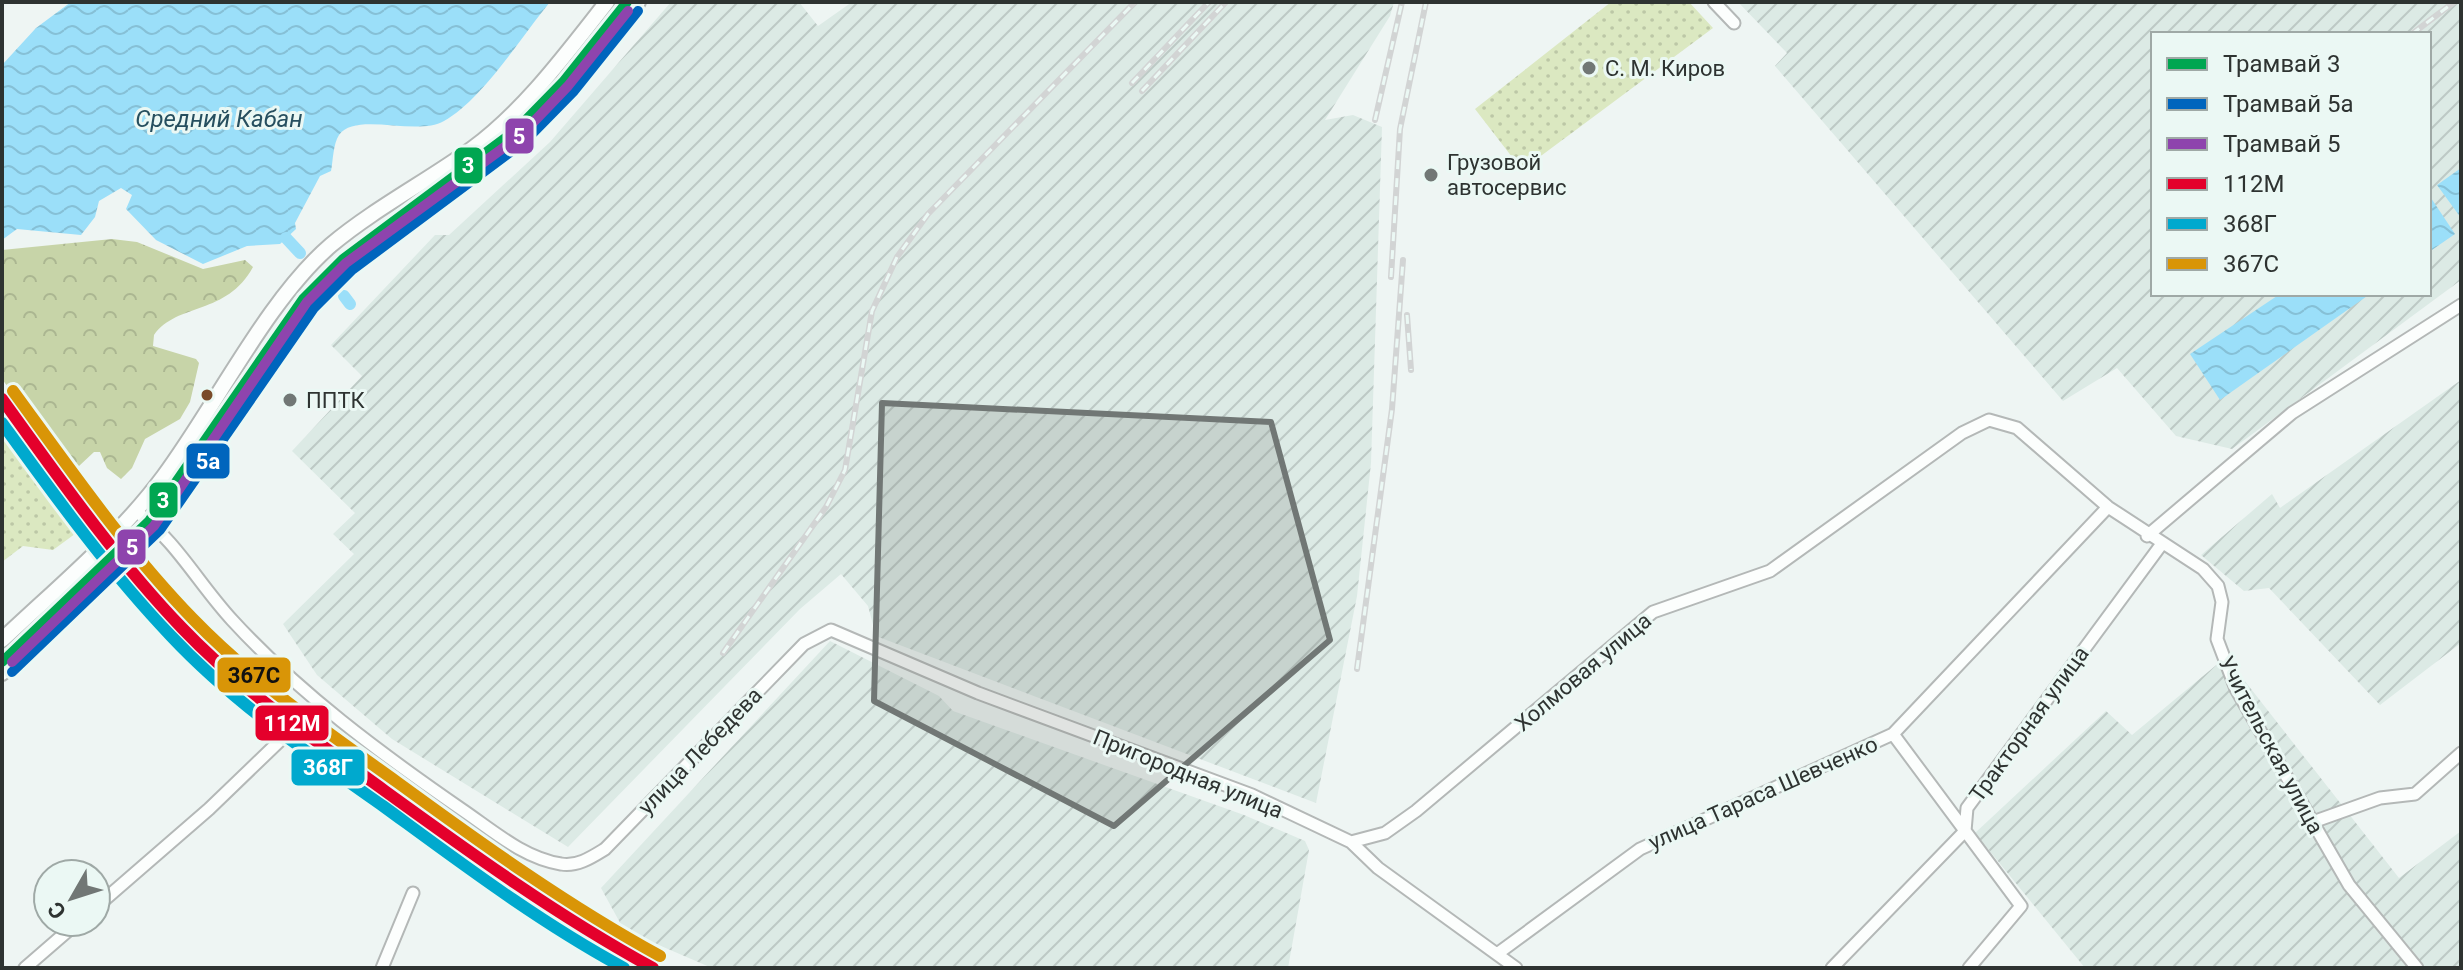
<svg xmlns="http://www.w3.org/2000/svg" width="2463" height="970" font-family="Roboto,sans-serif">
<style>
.industrial{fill:url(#industrial-furrows);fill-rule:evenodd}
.grass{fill:url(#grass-dots)}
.forest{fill:url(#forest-crowns)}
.water{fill:url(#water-waves)}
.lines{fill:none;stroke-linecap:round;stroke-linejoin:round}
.canal{stroke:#9bdff9;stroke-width:12}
.minor-casing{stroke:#b4b8b7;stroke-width:15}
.major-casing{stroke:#b4b8b7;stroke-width:18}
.minor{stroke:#fcfefd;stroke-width:11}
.major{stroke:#fcfefd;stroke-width:14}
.rail-casing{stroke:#d2d4d4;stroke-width:6}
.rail{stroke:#ebf8f4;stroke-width:3;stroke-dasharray:9;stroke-linecap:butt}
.rail-1-casing{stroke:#ebf8f4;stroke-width:18}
.rail-2-casing{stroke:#ebf8f4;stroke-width:18}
.rail-3-casing{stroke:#ebf8f4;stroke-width:18}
.rail-1{stroke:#e4002b;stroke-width:12}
.rail-2{stroke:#00a9ce;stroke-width:12}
.rail-3{stroke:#d99507;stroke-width:12}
.tram-1-casing{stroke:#ebf8f4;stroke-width:16}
.tram-2-casing{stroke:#ebf8f4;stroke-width:16}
.tram-3-casing{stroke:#ebf8f4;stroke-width:16}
.tram-1{stroke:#00a651;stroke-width:10}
.tram-2{stroke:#0065bd;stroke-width:10}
.tram-3{stroke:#8e44ad;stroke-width:10}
.marked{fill:#717775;fill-opacity:0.2;stroke:#717775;stroke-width:6;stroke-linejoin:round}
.poi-dot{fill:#717775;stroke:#ebf8f4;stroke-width:3}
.bus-dot{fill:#7a4b2a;stroke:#ebf8f4;stroke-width:3}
.labels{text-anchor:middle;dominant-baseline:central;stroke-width:6;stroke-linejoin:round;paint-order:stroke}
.poi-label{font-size:22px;fill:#2e3331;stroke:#ebf8f4;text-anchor:start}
.street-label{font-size:22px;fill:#2e3331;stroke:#ebf8f4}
.water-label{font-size:24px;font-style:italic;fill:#264f5f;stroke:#ebf8f4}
.line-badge{stroke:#ebf8f4;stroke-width:3}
.badge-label{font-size:22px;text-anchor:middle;font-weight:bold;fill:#fff}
.pale-badge-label{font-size:22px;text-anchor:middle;font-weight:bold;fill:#111}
</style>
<defs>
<pattern id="industrial-furrows" width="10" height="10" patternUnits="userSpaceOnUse" patternTransform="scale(2)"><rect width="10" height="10" fill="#dceae5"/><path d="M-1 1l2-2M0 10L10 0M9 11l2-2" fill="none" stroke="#bdc9c5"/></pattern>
<pattern id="grass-dots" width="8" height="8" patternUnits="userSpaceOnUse" patternTransform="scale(2)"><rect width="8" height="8" fill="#dbe8c1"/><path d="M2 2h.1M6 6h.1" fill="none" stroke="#bcc7a6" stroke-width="1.8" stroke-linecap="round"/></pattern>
<pattern id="forest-crowns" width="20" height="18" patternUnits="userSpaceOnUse" patternTransform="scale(2)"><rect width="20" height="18" fill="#c7d4a8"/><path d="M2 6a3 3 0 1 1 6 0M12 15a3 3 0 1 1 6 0" fill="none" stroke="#abb691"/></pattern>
<pattern id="water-waves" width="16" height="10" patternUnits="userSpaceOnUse" patternTransform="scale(2)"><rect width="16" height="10" fill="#9bdff9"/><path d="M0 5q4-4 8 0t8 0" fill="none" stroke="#86c0d6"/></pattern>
</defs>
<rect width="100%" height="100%" fill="#eef5f3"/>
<path class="industrial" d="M671,2h128l19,24 34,-24h542l-4,14 -65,104 28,-5 29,12 -11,336 -14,133 -41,207 -440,-167 -8,-30 -27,-32 -41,35 -232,238 -176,-108 -75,-64 -34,-51 71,-70 -21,-20 22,-21 -63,-62 70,-75 -31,-31 104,-110h14l101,-93z
M1738,2h723v278l-229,169 -56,-13 -59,-68 -54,33 -288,-335 12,-13zM2153,34h276v260h-276z
M2461,380v263l-81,62 -111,-117 -25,3 -43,-36 71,-61 8,14z
M830,641l109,55 14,15 291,104 61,26 4,9 -21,118h-576l-88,-38 -23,-42z
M2226,657l173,221 62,-47v137h-376l-110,-135 131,-122 26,24z"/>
<path class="grass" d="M1611,2h78l24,26 -191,142 -47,-61z
M2,429l77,102 -26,19 -30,-4 -21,16z"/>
<path class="forest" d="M112,239l25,3 66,27 42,-9 8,7c-27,49 -75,35 -99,68l-1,11 43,13 3,4 -9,39 -10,17 -35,20 -13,29 -11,11 -14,-11 -7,-16h-6l-15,14 -18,-7 -59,-80v-129z"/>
<path class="water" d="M71,2h479c-29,35 -67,97 -106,119 -28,16 -88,-10 -105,14 -6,9 -6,26 -8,36l-11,5 -25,47 1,6 -16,15 -33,2 -44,18 -47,-24 -30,-31 6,-14 -11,-7 -22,13 -4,16 -14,18 -64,-6 -15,11v-175l34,-37z
M2461,168v50l-24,-33z
M2429,195l26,39 -26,18z
M2280,294h90l-150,106 -30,-46z"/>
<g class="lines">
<path class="canal" d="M286,238l14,15
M344,296l6,8"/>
<g class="minor-casing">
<path id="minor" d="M1714,2l20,21
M136,511c41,31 62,72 96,109 67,73 148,133 229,189 31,21 62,49 100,55 16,3 31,-7 44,-15l199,-205 27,-14 147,63 274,102 99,47 27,26 138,100
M2147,536l145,-123 169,-108
M1893,734l128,172 -52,62
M2310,823l70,-25 35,-4 46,-41
M1351,842l34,-9 31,-22 237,-199 117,-41 192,-138 27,-13 28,8 91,79 95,62 15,17 4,16 -5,37 19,50 113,196 68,83
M96,907l113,-98 109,-105
M1497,954l143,-105 253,-115 215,-227
M25,968l53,-46
M382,968l31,-75
M1832,968l133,-137 2,-23 194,-263"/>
</g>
<g class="major-casing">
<path id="major" d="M2,640c55,-52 117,-103 162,-164 52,-70 103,-176 167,-231 43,-36 95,-63 141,-96 53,-39 94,-95 135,-147
M2,673l153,-147 156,-219 40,-40 171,-131 47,-48 69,-86"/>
</g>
<use href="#minor" class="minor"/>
<use href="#major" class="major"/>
<g class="rail-casing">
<path id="rail" d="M2412,34l42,-32
M1132,83l77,-81
M1142,91l84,-89
M1375,120l27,-118
M1391,277l9,-148 26,-127
M1407,315l4,55
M723,653l103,-146 19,-37 27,-159 25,-54 31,-43 207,-212
M1357,669l35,-260 11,-149"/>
</g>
<use href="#rail" class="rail"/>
<g class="rail-1-casing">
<path id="rail-1" d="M2,399c57,79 113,159 180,229 60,63 133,112 203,163 87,63 173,125 268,177"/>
</g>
<g class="rail-2-casing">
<path id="rail-2" d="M2,423c53,73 106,147 169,213 62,66 138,118 212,170 78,57 156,116 241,162"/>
</g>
<g class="rail-3-casing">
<path id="rail-3" d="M13,391c57,78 113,159 180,228 61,63 133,112 204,163 85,62 170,123 263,174"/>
</g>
<use href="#rail-1" class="rail-1"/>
<use href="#rail-2" class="rail-2"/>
<use href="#rail-3" class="rail-3"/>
<g class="tram-1-casing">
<path id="tram-1" d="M2,662l147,-141 154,-222 40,-40 173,-129 47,-48 64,-80"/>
</g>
<g class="tram-2-casing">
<path id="tram-2" d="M12,672l148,-142 154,-222 38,-38 173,-129 49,-50 64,-80"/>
</g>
<g class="tram-3-casing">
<path id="tram-3" d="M12,662l142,-136 153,-224 39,-39 175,-128 47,-49 60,-75"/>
</g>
<use href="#tram-1" class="tram-1"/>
<use href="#tram-2" class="tram-2"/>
<use href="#tram-3" class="tram-3"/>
</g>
<path class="marked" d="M882,403l389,19 59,218 -216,186 -240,-125z"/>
<g class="poi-dot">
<circle cx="1589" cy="68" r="8"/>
<circle cx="1431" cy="175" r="8"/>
<circle cx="290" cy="400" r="8"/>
</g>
<circle class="bus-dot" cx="207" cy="395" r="7"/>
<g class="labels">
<g class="poi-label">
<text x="1605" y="68">С. М. Киров</text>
<text x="1447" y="162">Грузовой<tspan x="1447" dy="25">автосервис</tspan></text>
<text x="306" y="400">ППТК</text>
</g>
<g class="street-label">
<text transform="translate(1583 672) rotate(-40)">Холмовая улица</text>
<text transform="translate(2029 724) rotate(-54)">Тракторная улица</text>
<text transform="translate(2271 745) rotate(62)">Учительская улица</text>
<text transform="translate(700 751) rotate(-46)">улица Лебедева</text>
<text transform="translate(1188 774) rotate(22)">Пригородная улица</text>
<text transform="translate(1763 793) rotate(-24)">улица Тараса Шевченко</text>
</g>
<g class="water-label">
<text x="219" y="119">Средний Кабан</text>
</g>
</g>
<g class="line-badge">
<rect x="504" y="117" width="31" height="38" rx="8" fill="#8e44ad"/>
<rect x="453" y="146" width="31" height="39" rx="8" fill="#00a651"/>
<rect x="185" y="442" width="46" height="38" rx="8" fill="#0065bd"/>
<rect x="148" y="481" width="31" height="38" rx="8" fill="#00a651"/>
<rect x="116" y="528" width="31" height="38" rx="8" fill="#8e44ad"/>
<rect x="216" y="656" width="76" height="38" rx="8" fill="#d99507"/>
<rect x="254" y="704" width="76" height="38" rx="8" fill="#e4002b"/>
<rect x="290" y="748" width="76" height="39" rx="8" fill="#00a9ce"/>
</g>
<g class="badge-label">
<text x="519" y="144">5</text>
<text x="468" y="173">3</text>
<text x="208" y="469">5а</text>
<text x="163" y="508">3</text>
<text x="132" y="555">5</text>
<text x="292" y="731">112М</text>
<text x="328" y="775">368Г</text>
</g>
<g class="pale-badge-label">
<text x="254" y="683">367С</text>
</g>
<rect width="2463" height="970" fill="none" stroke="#2e3331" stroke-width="8"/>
<rect x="2151" y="32" width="280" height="264" fill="#ebf8f4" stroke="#9fa9a6" stroke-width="2"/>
<rect x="2167" y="58" width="40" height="12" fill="#00a651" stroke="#9fa9a6" stroke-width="2"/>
<text x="2223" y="72" font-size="24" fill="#2e3331">Трамвай 3</text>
<rect x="2167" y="98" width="40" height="12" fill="#0065bd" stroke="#9fa9a6" stroke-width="2"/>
<text x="2223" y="112" font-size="24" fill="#2e3331">Трамвай 5а</text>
<rect x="2167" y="138" width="40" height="12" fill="#8e44ad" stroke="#9fa9a6" stroke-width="2"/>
<text x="2223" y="152" font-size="24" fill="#2e3331">Трамвай 5</text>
<rect x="2167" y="178" width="40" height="12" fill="#e4002b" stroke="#9fa9a6" stroke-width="2"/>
<text x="2223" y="192" font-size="24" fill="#2e3331">112М</text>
<rect x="2167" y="218" width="40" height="12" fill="#00a9ce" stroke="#9fa9a6" stroke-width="2"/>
<text x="2223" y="232" font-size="24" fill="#2e3331">368Г</text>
<rect x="2167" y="258" width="40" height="12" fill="#d99507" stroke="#9fa9a6" stroke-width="2"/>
<text x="2223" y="272" font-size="24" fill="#2e3331">367С</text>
<g transform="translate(72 898) rotate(231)"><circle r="38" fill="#ebf8f4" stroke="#9fa9a6" stroke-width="2"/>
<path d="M0-6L14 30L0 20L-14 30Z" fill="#717775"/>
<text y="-12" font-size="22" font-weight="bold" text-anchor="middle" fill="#2e3331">С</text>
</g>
</svg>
